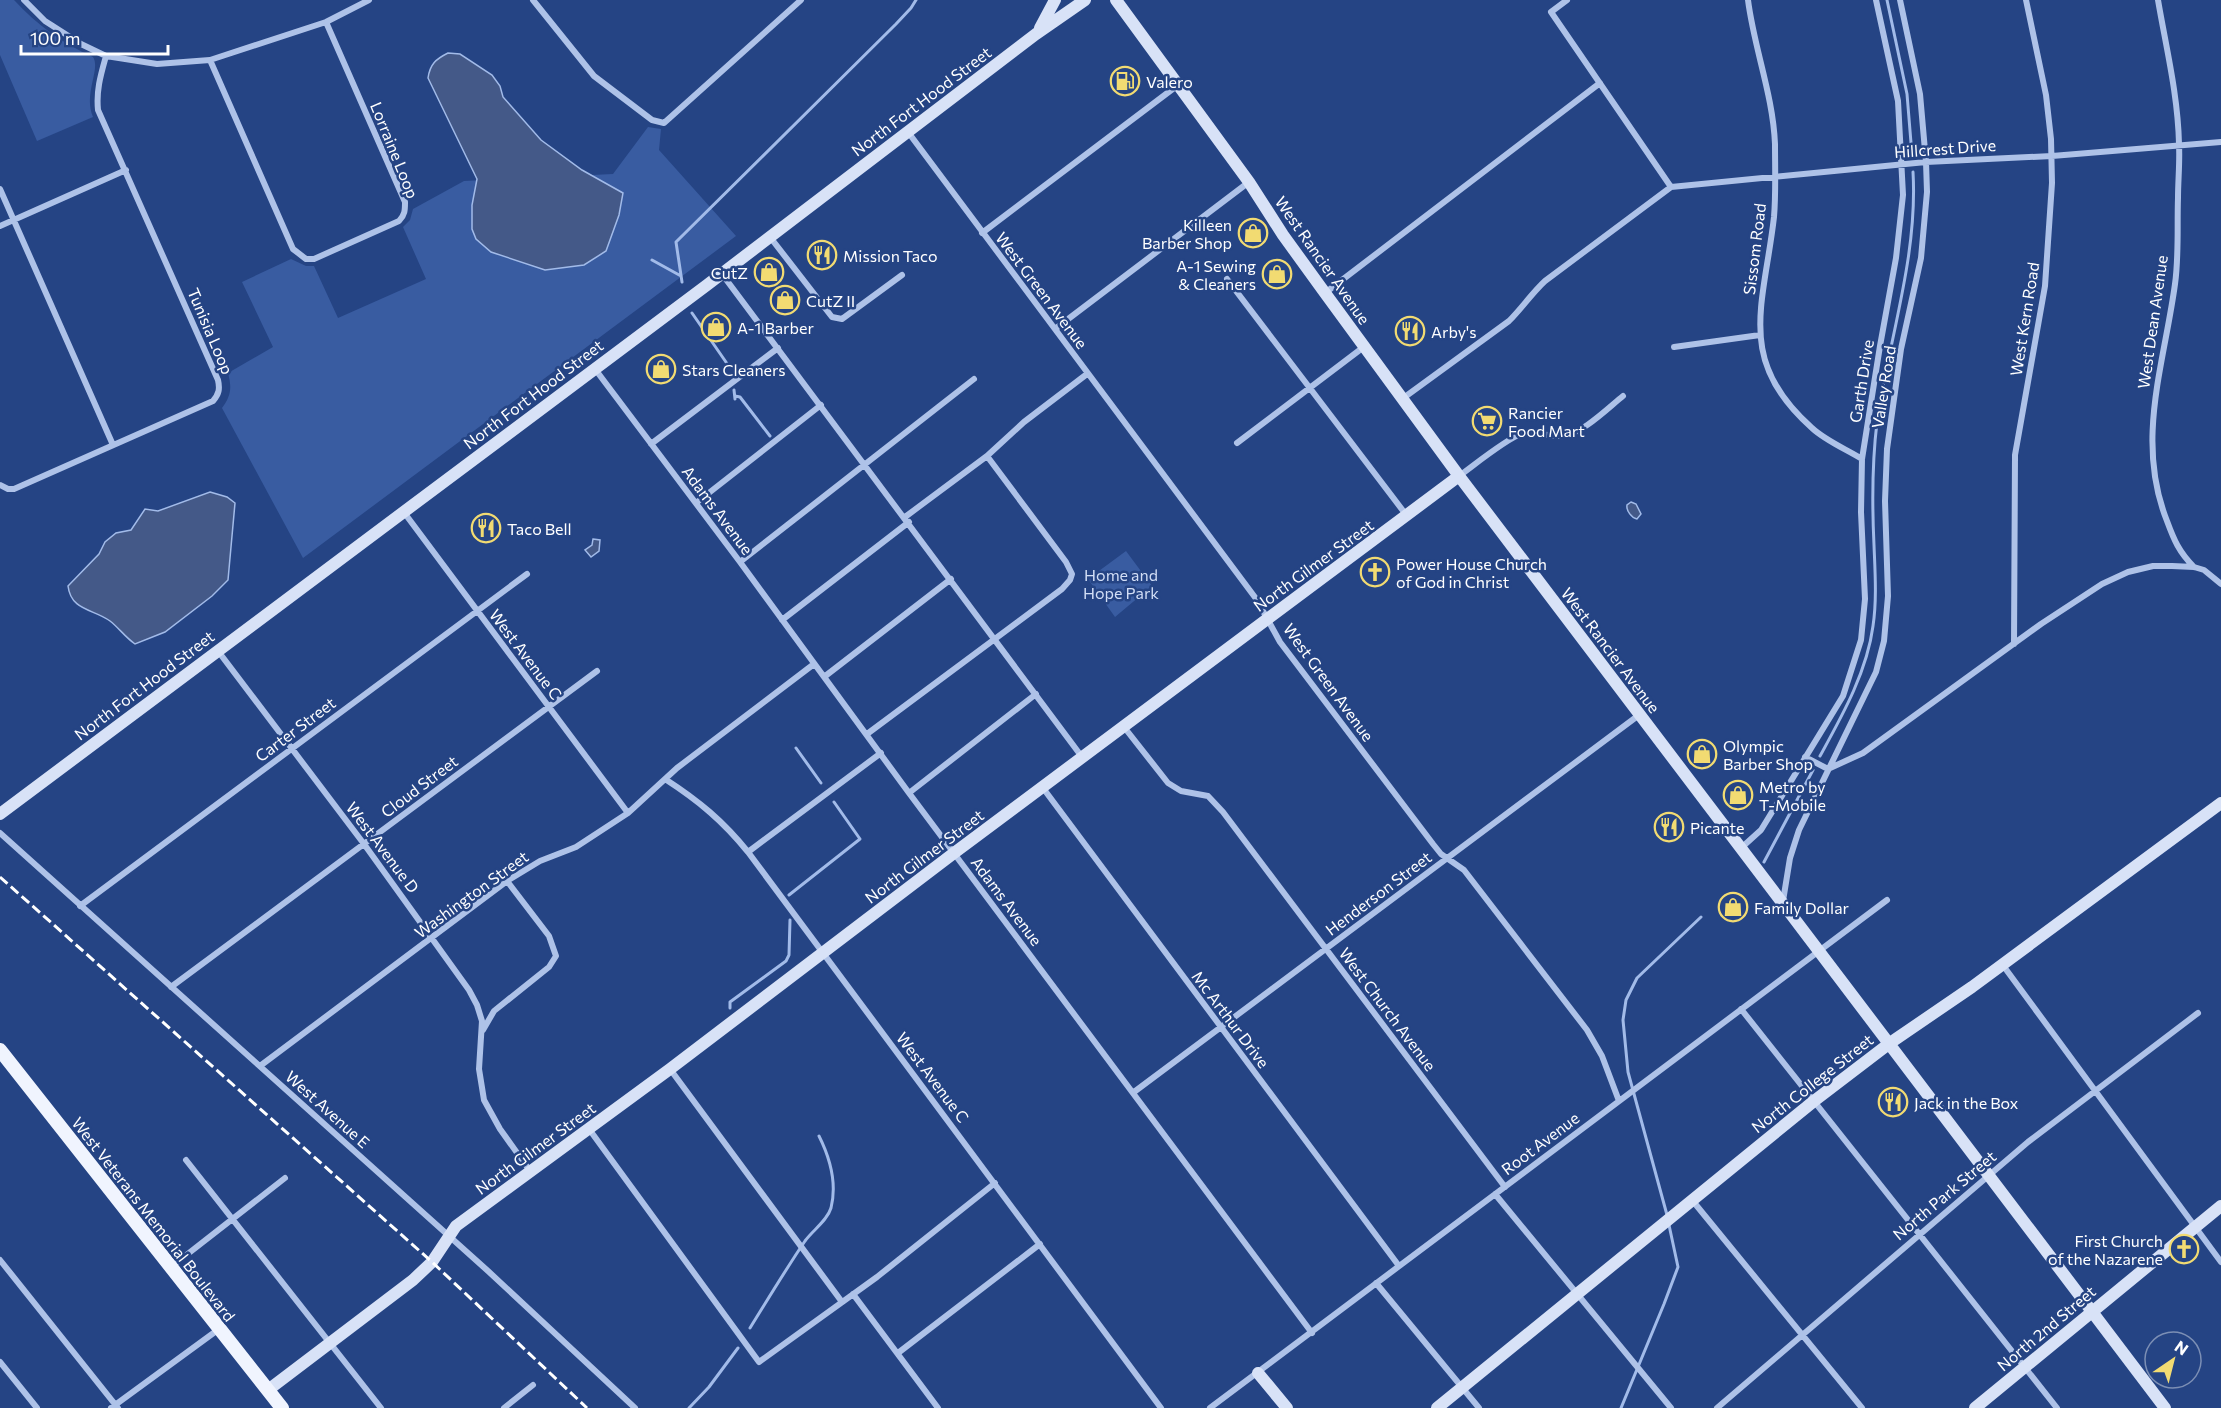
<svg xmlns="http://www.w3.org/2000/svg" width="2221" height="1408" font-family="Commissioner,sans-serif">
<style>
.green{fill:#395ca1}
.water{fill:#445988;stroke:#a2bbe9;stroke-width:1.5}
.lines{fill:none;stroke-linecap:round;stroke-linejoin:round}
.stream{stroke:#a2bbe9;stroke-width:3}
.street{stroke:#aec2e8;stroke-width:6}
.secondary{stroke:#d8e2f7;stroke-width:12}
.primary{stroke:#f0f4fe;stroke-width:14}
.rail{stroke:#fff;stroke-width:3;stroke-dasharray:10 4.5;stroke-linecap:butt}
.labels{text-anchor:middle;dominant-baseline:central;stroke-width:5;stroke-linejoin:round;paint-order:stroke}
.poi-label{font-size:16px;fill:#fff;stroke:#254484;text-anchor:start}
.street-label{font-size:16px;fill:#fff;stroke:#254484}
.park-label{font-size:16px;fill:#d2def6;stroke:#254484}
</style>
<rect width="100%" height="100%" fill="#254484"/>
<path class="green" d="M0,0h14c23,25 48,43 79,57 8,12 -10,37 0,60l-56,24 -37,-86z
M648,127l13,2 -2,21 77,86 -433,322 -81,-150c9,-12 10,-20 6,-35l45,-26 -31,-65 49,-23 15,7h8l24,52 88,-39 -23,-52 7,-7 3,-11 51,-28 149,-7z
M1126,551l26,35 -37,31 -27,-38z"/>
<path class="water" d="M448,53l12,1 32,21 8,11 3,11 38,43 41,30 41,23 -4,22 -13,36 -22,14 -39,5 -54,-18 -15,-13 -4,-10v-24l5,-26 -49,-101c2,-14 8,-19 20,-25z
M210,492l17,5 8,6 -7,77 -16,16 -47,36 -30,12c-10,-7 -16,-16 -25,-23 -16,-12 -39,-10 -42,-35l31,-32 6,-12 11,-9 15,-3 14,-21 13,2z
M1631,502l5,2 5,10 -4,5c-5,-1 -11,-8 -10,-14z
M593,539l7,1 -1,11 -8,6 -6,-7 7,-5z"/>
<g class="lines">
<path class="stream" d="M1887,0l20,94 5,61
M652,260l29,16
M682,282l-6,-40 220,-218 15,-16 5,-8
M692,313l36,52
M734,390l1,9
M735,396l5,1 30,39
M796,748l25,35
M1820,756c22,-40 47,-84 53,-130 4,-26 2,-55 1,-81 -2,-41 -2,-82 3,-123 12,-83 41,-166 36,-250
M1764,862l49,-92
M789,895l71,-56 -26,-37
M730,1008v-6l56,-41 3,-6 1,-35
M1667,1215l-39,-143 -5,-52 3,-20 11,-22 64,-61
M750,1328c18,-29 36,-59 55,-87 8,-11 22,-20 26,-33 6,-24 -1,-50 -12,-72
M689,1408l20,-21 29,-39
M1621,1408l43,-104 14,-37 -9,-42"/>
<path class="street" d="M24,0l21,21 36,23 25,12 51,8 53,-4 116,-38 43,-22
M533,0l61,76 58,44 12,3 137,-123
M1567,0l-16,12 120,175
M1748,0c6,48 25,95 27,144 0,23 1,50 -1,73 -10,88 -39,143 38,211 14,13 34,21 50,31
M2158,0c8,47 20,95 21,144 1,18 -1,36 -1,54 -1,28 1,58 -3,86 -11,81 -40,157 -8,237 7,19 12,31 27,46
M210,60l83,189 13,10h8l85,-38c6,-6 6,-11 6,-19l-79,-180
M908,132l349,468 23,42 153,202 8,10 23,16 123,160 15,26 17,45
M1671,187l255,-25 126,-6 169,-14
M0,189l113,256
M0,226l126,-56
M982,233l196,-148
M770,237l62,80 10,2 60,-44
M722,274l360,483
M1227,279l180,237
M1325,293l275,-210
M1055,329l194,-147
M1674,347l86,-12
M595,369l145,193 169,231 403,540
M1402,399l107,-78c13,-13 23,-28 36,-40l126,-94
M1237,443l128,-97
M651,444l127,-96
M1459,476c14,-10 47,-37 62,-42 14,-4 27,3 41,2 19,-1 46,-28 61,-40
M0,485l8,4h6l199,-88c6,-7 7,-12 5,-21l-120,-270c-2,-20 3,-36 8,-54
M696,503l125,-98
M403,511l225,302
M905,517l82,-61 37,-34 63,-48
M740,562l234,-183
M782,620l127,-98
M2014,644l1,-189 30,-169 7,-103 -1,-44 -5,-44 -20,-95
M218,651l146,193 105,146 8,15 5,16 -3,48 5,31 16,29 30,42
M824,677l127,-98
M1124,727l44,56 13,8 27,5 15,16 282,375
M867,734l195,-145 8,-9 2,-6 -6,-12 -79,-106
M1805,757l23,12 35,-16 178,-129 61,-40 26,-12 25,-6h19l22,1 10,3 17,14
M665,779c34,22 58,42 83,73l413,556
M1043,788l356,478
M909,793l127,-99
M0,833l488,438 147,137
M1740,849l21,-19 82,-134 18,-56 4,-41 -4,-87 1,-53 18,-113 16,-88 7,-63 -5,-94 -22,-101
M748,852l133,-99
M1783,901l7,-43 9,-28 77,-158 8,-31 4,-45 -3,-95 2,-52 14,-100 20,-91 6,-66 -1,-30 -6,-68 -20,-94
M80,906l447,-332
M2002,964l219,298
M171,987l426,-316
M1741,1009l316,399
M483,1030l11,-19 55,-44 7,-11 -7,-20 -42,-55
M260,1066l247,-185 33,-20 36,-14 52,-34 49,-45 137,-104
M670,1069l172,233
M1134,1092l505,-377
M589,1129l170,233 118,-85 118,-94
M186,1160l195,248
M1495,1194l176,214
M1692,1200l170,208
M0,1260l118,148
M171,1267l114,-89
M1376,1283l103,125
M853,1294l85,114
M898,1353l142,-109
M0,1362l37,46
M111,1408l108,-79
M504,1408l29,-23
M1210,1408l677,-508
M1717,1408l311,-266 170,-129"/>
<path class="secondary" d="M1116,0l133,182 34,53 42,58 134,183 706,932
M1040,28l15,-28
M0,814l707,-529 329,-251 49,-34
M1258,1373l29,35
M268,1390l145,-110 19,-18 24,-36 214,-157 284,-216 505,-377
M1437,1408l377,-307 76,-58 82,-56 249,-184
M1975,1408l246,-202"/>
<path class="primary" d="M0,1050l282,358"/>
<path class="rail" d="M0,877l432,385 155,146"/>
</g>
<defs>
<g id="fuel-ring" transform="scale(1.5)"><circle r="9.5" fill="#254484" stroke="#f2db72" stroke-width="1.5"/><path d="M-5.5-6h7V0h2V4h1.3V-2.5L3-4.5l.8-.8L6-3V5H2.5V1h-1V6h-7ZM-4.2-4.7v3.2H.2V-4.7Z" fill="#f2db72"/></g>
<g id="shop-ring" transform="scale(1.5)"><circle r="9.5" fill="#254484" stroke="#f2db72" stroke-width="1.5"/><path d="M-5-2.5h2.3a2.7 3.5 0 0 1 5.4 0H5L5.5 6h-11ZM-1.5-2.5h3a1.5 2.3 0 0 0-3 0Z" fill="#f2db72"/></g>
<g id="restaurant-ring" transform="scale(1.5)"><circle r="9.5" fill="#254484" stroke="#f2db72" stroke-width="1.5"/><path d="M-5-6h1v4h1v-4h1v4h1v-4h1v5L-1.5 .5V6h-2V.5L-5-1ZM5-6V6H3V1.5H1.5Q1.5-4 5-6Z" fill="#f2db72"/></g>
<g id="supermarket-ring" transform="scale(1.5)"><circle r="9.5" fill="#254484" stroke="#f2db72" stroke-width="1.5"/><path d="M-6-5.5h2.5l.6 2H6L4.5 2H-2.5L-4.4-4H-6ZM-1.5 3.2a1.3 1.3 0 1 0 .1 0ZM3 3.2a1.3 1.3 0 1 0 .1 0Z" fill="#f2db72"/></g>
<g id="church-ring" transform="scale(1.5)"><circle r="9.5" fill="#254484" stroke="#f2db72" stroke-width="1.5"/><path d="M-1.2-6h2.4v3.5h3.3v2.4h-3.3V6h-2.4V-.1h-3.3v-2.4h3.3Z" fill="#f2db72"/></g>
</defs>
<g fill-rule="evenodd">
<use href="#fuel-ring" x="1125" y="81"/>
<use href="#shop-ring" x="1253" y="233"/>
<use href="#restaurant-ring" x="822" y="255"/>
<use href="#shop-ring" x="769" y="272"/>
<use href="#shop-ring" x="1277" y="274"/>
<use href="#shop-ring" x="785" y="300"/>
<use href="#shop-ring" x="716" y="327"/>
<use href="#restaurant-ring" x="1410" y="331"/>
<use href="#shop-ring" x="661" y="369"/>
<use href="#supermarket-ring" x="1487" y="421"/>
<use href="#restaurant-ring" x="486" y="528"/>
<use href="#church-ring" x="1375" y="572"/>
<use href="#shop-ring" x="1702" y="754"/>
<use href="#shop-ring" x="1738" y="795"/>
<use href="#restaurant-ring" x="1669" y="827"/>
<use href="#shop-ring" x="1733" y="907"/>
<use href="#restaurant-ring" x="1893" y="1102"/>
<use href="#church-ring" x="2184" y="1249"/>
</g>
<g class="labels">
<g class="poi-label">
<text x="1146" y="81">Valero</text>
<text x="1232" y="224" text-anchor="end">Killeen<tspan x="1232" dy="18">Barber Shop</tspan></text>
<text x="843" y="255">Mission Taco</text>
<text x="1256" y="265" text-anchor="end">A-1 Sewing<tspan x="1256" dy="18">&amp; Cleaners</tspan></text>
<text x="748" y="272" text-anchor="end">CutZ</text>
<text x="806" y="300">CutZ II</text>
<text x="737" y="327">A-1 Barber</text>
<text x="1431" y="331">Arby's</text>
<text x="682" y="369">Stars Cleaners</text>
<text x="1508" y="412">Rancier<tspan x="1508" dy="18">Food Mart</tspan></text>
<text x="507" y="528">Taco Bell</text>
<text x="1396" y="563">Power House Church<tspan x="1396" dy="18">of God in Christ</tspan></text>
<text x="1723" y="745">Olympic<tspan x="1723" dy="18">Barber Shop</tspan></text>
<text x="1759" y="786">Metro by<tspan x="1759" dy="18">T-Mobile</tspan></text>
<text x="1690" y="827">Picante</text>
<text x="1754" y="907">Family Dollar</text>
<text x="1914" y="1102">Jack in the Box</text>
<text x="2163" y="1240" text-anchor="end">First Church<tspan x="2163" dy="18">of the Nazarene</tspan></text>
</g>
<g class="street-label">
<text transform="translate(921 101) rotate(-37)">North Fort Hood Street</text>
<text transform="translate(1945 148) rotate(-4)">Hillcrest Drive</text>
<text transform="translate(395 150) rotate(68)">Lorraine Loop</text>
<text transform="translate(1754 249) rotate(-83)">Sissom Road</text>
<text transform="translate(1323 260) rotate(55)">West Rancier Avenue</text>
<text transform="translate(1042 290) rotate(53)">West Green Avenue</text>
<text transform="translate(2024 319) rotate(-81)">West Kern Road</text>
<text transform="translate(2152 322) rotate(-82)">West Dean Avenue</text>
<text transform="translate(211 331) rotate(67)">Tunisia Loop</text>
<text transform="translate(1861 381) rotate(-81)">Garth Drive</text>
<text transform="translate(1883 387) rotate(-81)">Valley Road</text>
<text transform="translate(533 394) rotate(-37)">North Fort Hood Street</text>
<text transform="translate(718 510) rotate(53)">Adams Avenue</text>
<text transform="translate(1313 565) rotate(-36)">North Gilmer Street</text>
<text transform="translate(1611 650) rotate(53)">West Rancier Avenue</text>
<text transform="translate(526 654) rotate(53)">West Avenue C</text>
<text transform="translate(1329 682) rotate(54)">West Green Avenue</text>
<text transform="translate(144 685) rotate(-37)">North Fort Hood Street</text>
<text transform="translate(295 729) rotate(-37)">Carter Street</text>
<text transform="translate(419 786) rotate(-37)">Cloud Street</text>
<text transform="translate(383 847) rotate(53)">West Avenue D</text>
<text transform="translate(924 856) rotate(-37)">North Gilmer Street</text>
<text transform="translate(1378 893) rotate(-37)">Henderson Street</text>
<text transform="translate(471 894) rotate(-36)">Washington Street</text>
<text transform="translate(1007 901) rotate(53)">Adams Avenue</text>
<text transform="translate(1388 1009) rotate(53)">West Church Avenue</text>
<text transform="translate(1231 1019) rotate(53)">Mc Arthur Drive</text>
<text transform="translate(933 1077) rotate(53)">West Avenue C</text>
<text transform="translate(1812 1083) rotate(-38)">North College Street</text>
<text transform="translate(328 1109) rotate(42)">West Avenue E</text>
<text transform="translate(1540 1143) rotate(-37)">Root Avenue</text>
<text transform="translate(535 1148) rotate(-36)">North Gilmer Street</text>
<text transform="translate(1944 1195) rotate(-40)">North Park Street</text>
<text transform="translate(154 1219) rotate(52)">West Veterans Memorial Boulevard</text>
<text transform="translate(2046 1328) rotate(-40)">North 2nd Street</text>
</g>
<g class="park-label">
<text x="1121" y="574">Home and<tspan x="1121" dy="18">Hope Park</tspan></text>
</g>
</g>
<g transform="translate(2173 1360) rotate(35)"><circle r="28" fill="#254484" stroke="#7c8fb5" stroke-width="1.5"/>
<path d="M0-4.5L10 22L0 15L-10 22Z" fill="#f2db72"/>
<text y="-9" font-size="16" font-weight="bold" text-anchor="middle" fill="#ffffff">N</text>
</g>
<path d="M21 45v9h147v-9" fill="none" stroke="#ffffff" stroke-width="3"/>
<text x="30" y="45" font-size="18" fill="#ffffff" stroke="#254484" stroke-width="4.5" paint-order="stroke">100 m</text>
</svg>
